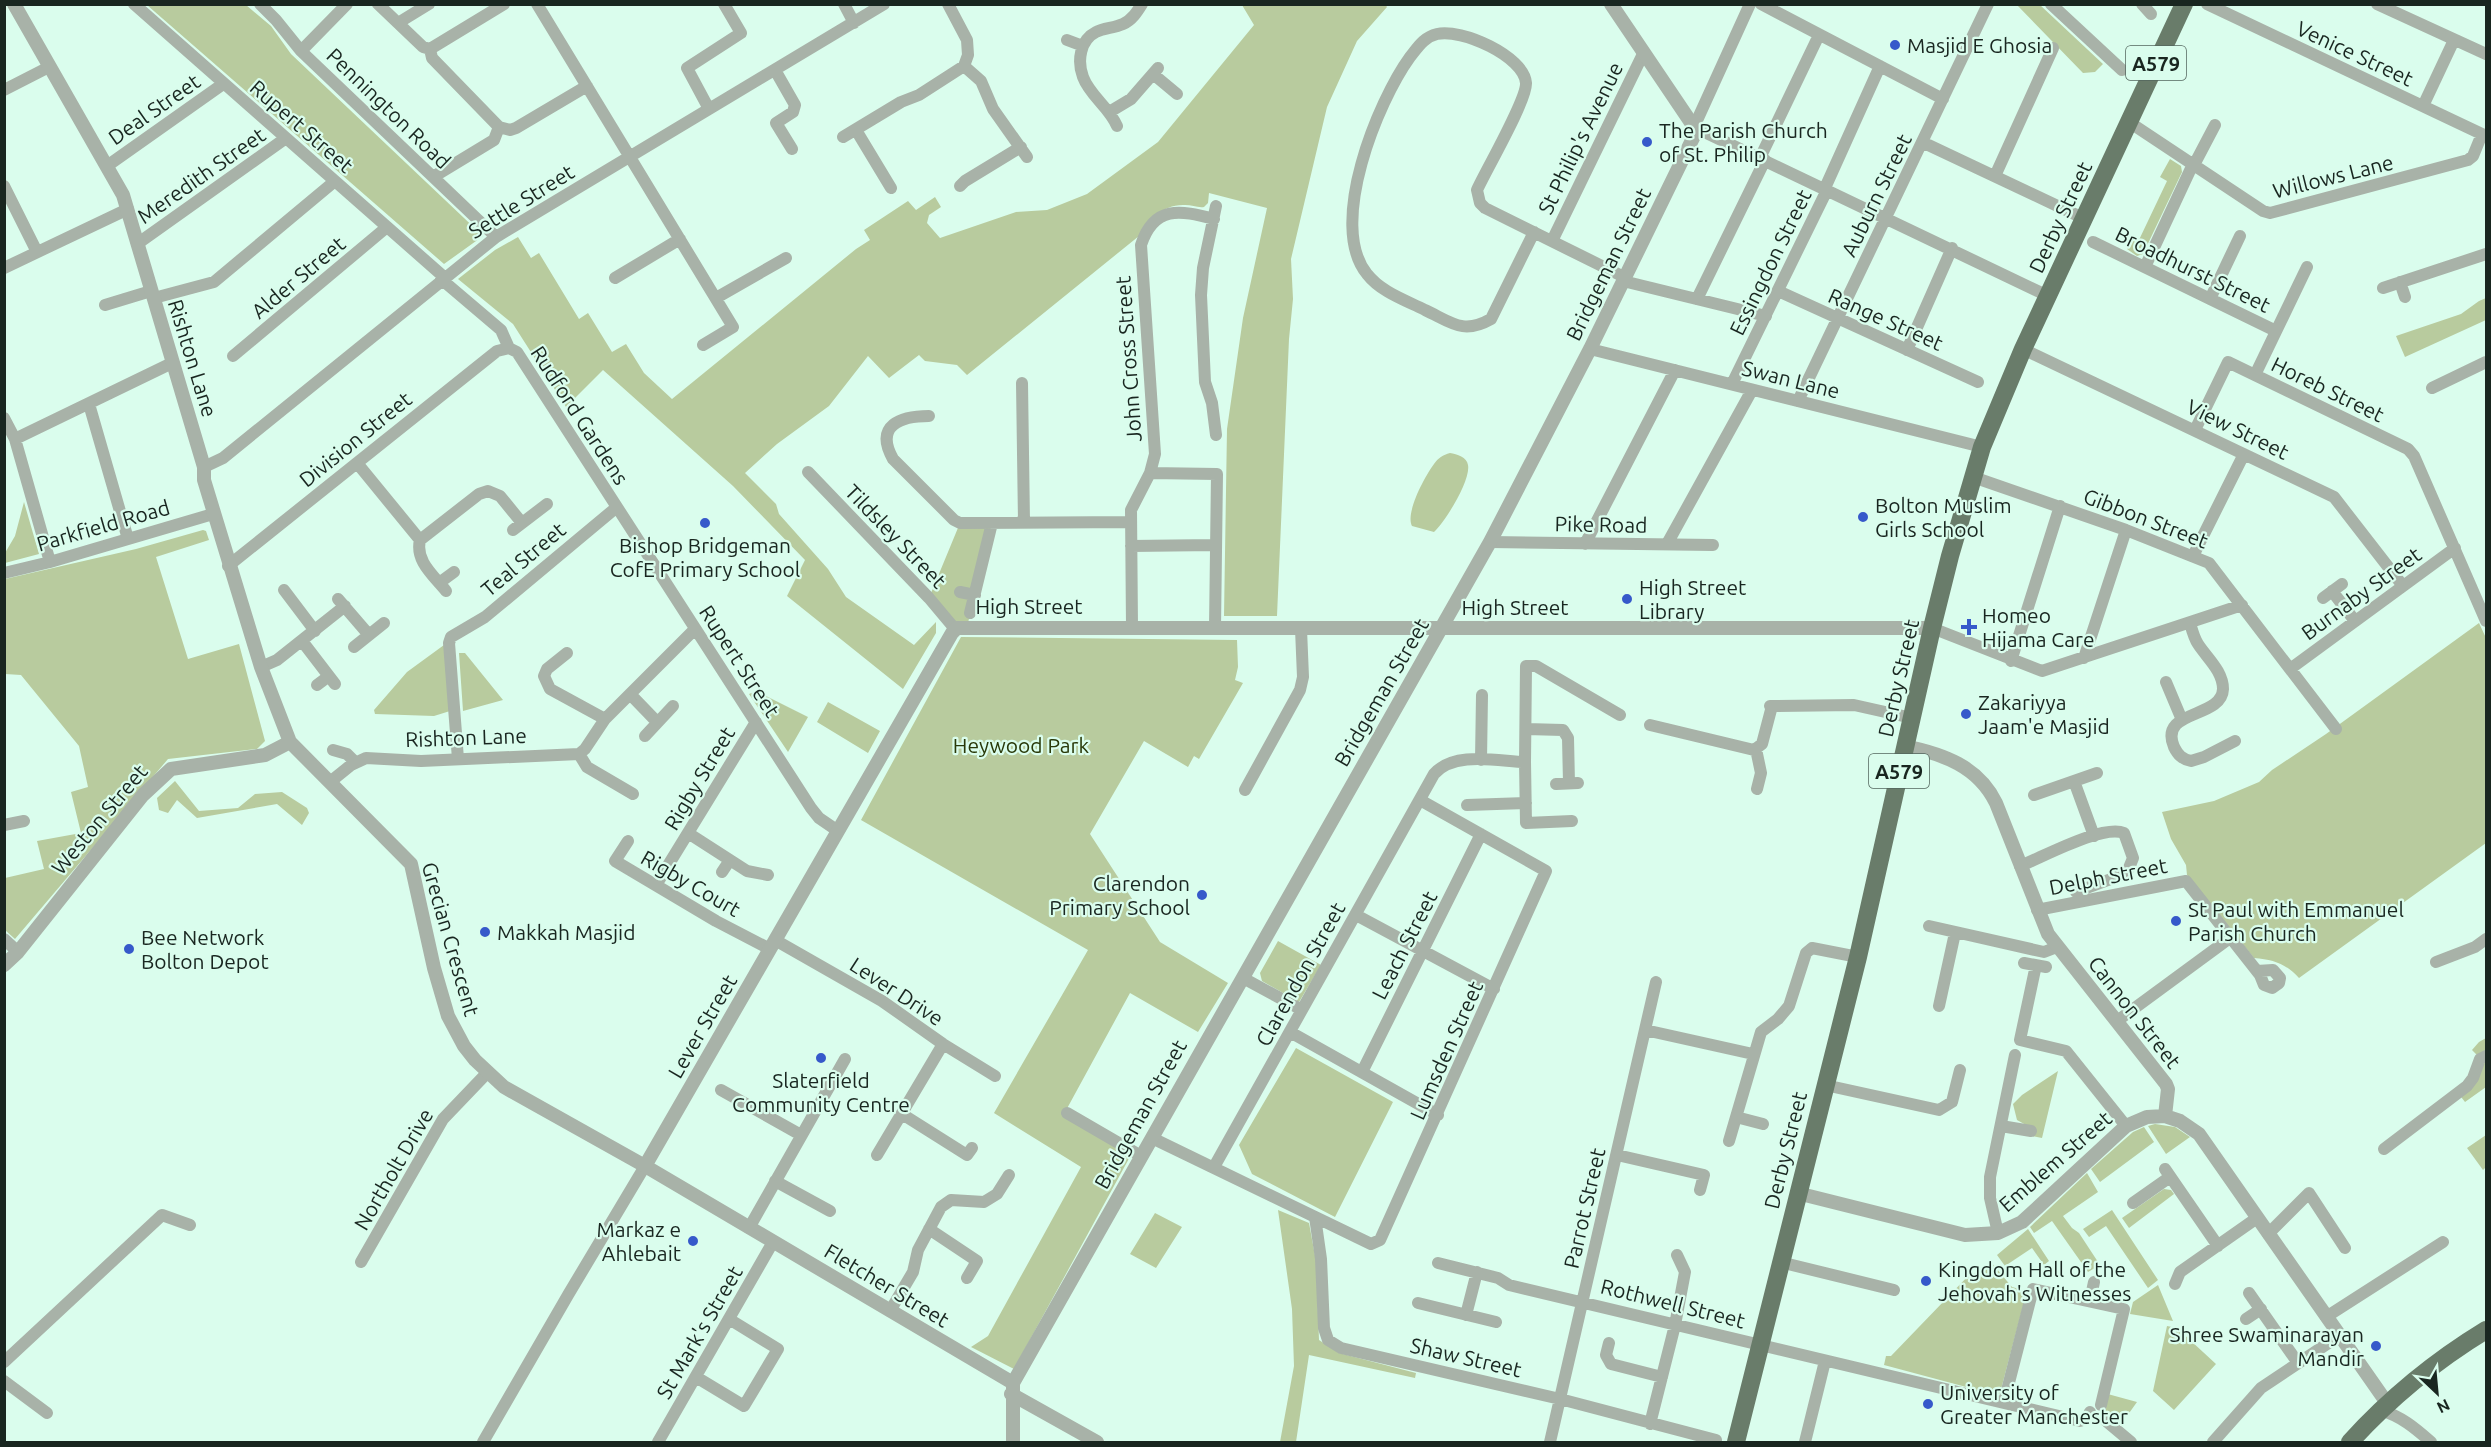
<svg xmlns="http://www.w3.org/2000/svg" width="2491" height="1447" font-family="Ubuntu,sans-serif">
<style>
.green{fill:#b8cb9e}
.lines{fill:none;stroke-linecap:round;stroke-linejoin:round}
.minor{stroke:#a8b2a8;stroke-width:12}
.tertiary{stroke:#a8b2a8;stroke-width:14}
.primary{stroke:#697c6a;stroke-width:18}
.poi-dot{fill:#3659ca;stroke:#dafded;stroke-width:2}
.labels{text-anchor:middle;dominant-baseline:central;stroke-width:4.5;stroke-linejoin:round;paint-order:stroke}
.shield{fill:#dafded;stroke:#53665e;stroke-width:1.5}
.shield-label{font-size:20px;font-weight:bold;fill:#192620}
.poi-label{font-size:21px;fill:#192620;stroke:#dafded;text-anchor:start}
.street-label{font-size:21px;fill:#192620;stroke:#dafded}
.park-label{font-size:21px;fill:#293909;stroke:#dafded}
</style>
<rect width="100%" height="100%" fill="#dafded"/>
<path class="green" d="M1385,4l2,3 -30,34 -30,66 -36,152 2,40 -4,40 -12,277h-53l3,-187 16,-111 24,-110 -58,-15 -1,10 -4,4c-6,1 -12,-2 -19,-2 -23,-1 -34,15 -46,31l-172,139 -10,-10 -32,-4 -6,-6 -30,23 -21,-22 -39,50 -52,38 -32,29 31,31 3,10 49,55 18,28 68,48 22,-23v11l-33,56 -116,-93 18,-36 -72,-74 -130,-116 -37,37 -53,-83 -55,-45 37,-29 23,-13 13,21 8,-5 40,66 9,-6 24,39 14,-8 18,29 28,26 184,-150 14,-9 -6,-10 44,-29 8,9 19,-13 6,10 -12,8 -2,8 13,15 76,-26 31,-2 40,-16 71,-52 96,-117 -12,-20z
M147,5h99l25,21 20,28 192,182 -39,28z
M2017,5h23l63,59 -8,8 -12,1z
M2170,159l11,7 1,6 -39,82 -6,2 -10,-7 5,-9 6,2 29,-61 -7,-4z
M2486,298v22l-81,37 -9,-21 65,-22 18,-13z
M1450,453c7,1 17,4 18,12 3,15 -23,57 -34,67l-22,-6c-7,-13 13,-50 22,-62 4,-6 9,-9 16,-11z
M24,502l15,52 -34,9v-10l10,-17z
M960,523h32l-25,104 -12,2 -26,-31z
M203,530l3,1 3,9 -53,17 32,102 51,-15 26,97 -8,8 -89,10 -153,180 -10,-9v-52l39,-9 -7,-28 44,-8 -10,-41 17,-5 -9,-41 -58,-71 -16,-1v-95l131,-30z
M2479,623l7,15v205l-187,135c-14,-15 -25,-18 -45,-20l-67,-83 -1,-10 -15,-26 -9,-27 52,-11 45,-19 13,-12 54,-36z
M961,637l276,3 1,27 -3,13 8,3 -44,76 -5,-3 -6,11 -44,-26 -54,93 70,108 68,41 -30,49 -68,-39 -66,121 68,39 -118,216 -43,-22 17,-11 93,-169 -87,-54 94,-163 -227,-130z
M444,645l6,66 -16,5 -59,-2 -1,-4 33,-38z
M459,653h6l38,47 -40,11z
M756,691l52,26 -20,35 -39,-58z
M828,702l52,29 -12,22 -51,-31z
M175,781l24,30 39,-3 17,-14 27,-2 25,16 2,5 -7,12 -25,-21 -80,14 -20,-18 -9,13 -9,-3 -2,-12z
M1278,941l43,24 -22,37 -37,-21 -2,-8z
M2486,1038v49l-21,15 -7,-9 23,-34 -9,-9 7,-8z
M1296,1048l97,54 -58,115 -83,-43 -13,-29z
M2058,1071l-16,67 -10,-2 -6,-11 -9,-5 -4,-16 9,-9z
M2155,1124l20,3 15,10 -24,17 -18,-28z
M2144,1127l10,15 -54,40 -9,-13 42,-37z
M2486,1135v32l-3,3 -16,-22z
M2087,1173l11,19 -35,24 9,12 7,5 21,32 -12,7 -36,-51 -18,12 -4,-6z
M2164,1189l7,1 3,4 -45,34 -7,-10z
M1278,1210l31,13 7,38 3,79 20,13 77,20 -1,5 -106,-23 -13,87h-16l14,-76 -2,-57z
M2112,1210l46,70 -10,8 -42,-62 -17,11 -6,-8z
M1155,1213l27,14 -26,41 -26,-14z
M2028,1229l21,32 -5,4 -12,-17 -27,18 -8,-11z
M1991,1262l21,25 15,4 -27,102 -4,2 -112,-30 2,-9h5l80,-83 11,2z
M2158,1285l15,36 -43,-7 3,-12z
M2167,1326l10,2 39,36 -42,46 -21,-19z
M2104,1393l33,9 -10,14 -21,5 -6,-7z"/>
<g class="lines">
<path class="minor" d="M134,4l310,273
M260,4l16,16 25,31 195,186
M378,4l45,43 7,2
M537,4l196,323 -30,18
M844,4l10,19
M1750,4l-56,123 354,169
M1761,4l182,95
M2051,4l71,66
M2142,4l9,10
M2207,4l279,132
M2377,4l109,50
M398,23l31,-19
M1067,40l16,6
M430,49l2,9 67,69
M430,49l74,-45
M301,51l46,-47
M964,66l17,15 12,28 34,48
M775,70l20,35 -2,7 -17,11 16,26
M1153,74l24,20
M4,90l45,-23
M2423,106l31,-66
M709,109l-22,-41 54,-35 -17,-29
M1111,111l20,-12 27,-31
M2129,122l134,89 7,2 198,-53 5,-4 9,-22
M1117,126c-8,-19 -27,-30 -34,-49 -6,-16 -3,-37 13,-45 8,-4 18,-4 27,-8 9,-4 14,-12 19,-20
M499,127l11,3 6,-2 71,-42
M856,130l35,58
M843,137l58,-35 18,-7 45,-29 4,-11 -1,-15 -19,-36
M1922,142l163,77
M1760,158l59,-123
M2194,165l21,-40
M107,166l116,-82
M1995,176l58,-128
M433,177l61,-37 5,-13
M4,186l33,66
M960,186l5,-5 56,-34
M1825,188l55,-122
M1534,232l-43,87c-28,16 -40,3 -66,-9 -20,-10 -44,-18 -58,-36 -40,-49 11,-173 43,-217 8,-10 14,-20 27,-23 24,-6 87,22 89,49 1,17 -40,87 -49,107l3,13 5,5 139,69
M1552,241l92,-189
M2093,242l183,89
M137,244l149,-106
M2145,267l48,-103
M4,268l124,-59
M615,278l65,-39
M441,279l60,51 8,18
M1623,281l143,35
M2400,282l5,15
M2383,288l103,-34
M1778,291l200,91
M154,298l60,-16 121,-101
M716,298l70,-40
M1697,299l68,-139
M2210,299l30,-63
M105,305l46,-14
M509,348l8,4 294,456 8,10 19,13
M1590,349l392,98
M2023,349l311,148 69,89
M1907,350l45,-102
M233,356l154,-129
M2255,375l52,-108
M1022,383l2,139
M1732,384l95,-194
M2432,388l54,-26
M1798,401l190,-397
M89,404l39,135
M929,416c-28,0 -55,9 -36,43l61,61 6,3 171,-1
M4,418l11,21 35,123
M2195,430l33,-68 180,87 6,7 72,165
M1216,435l-4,-32 -7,-21 -4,-87 2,-27 13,-62
M15,439l157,-76
M357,463l63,77 59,-46 9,-3 12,5 22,27
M204,467l19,-9 273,-221 388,-233
M808,472l121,126 26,31
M1150,473l67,1 -2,154
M1973,477l153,53 83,33 127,166
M513,530l34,-26
M420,540c-5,21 13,35 26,51
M1490,542l223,3
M1585,544l90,-174
M1667,544l85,-154
M1131,546l84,-1
M2193,556l51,-102
M228,566l269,-215 12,-3
M4,573l46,-11 163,-48
M439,583l15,-11
M284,590l31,41
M2332,591l23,30
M960,592l15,3
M2323,598l19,-14
M338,599l31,36
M970,613l22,-90
M2190,623c2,7 4,15 8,21 9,14 25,27 25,45 -1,30 -65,20 -49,58 4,8 8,12 17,14l13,-4 31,-16
M1132,627l-1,-117 19,-37 5,-19 -14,-209c13,-40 39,-35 73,-26
M1932,628l110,43 200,-66
M302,641l33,43
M354,647l30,-24
M567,653l-20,16 -3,7 6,13 55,30
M2084,658l42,-128
M2011,661l49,-155
M261,667l16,-7 68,-54
M2290,669l165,-121
M2166,682l16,38
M317,685l12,-9
M630,694l27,28
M1770,706l84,-1 58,13
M1650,725l104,25 8,-6 10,-38
M1526,729l37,1 5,8 1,45
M645,736l28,-30
M1756,749l5,24 -4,16
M333,750l14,4 8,8
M579,754l8,13 46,27
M458,759l-9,-116 2,-6 34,-20 132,-110
M1481,760l1,-65
M1525,762l1,61 46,-2
M2074,781l20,55
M330,782l21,-17 15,-7 55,3 158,-7 6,-5 20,-30 90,-90
M1556,784l22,-1
M1245,790l55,-100 3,-13 -2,-48
M2034,795l63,-22
M1467,805l59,-2
M4,825l20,-4
M688,833l59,38 21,4
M628,841l-13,20 101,60 54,28
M2020,866c23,-9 83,-42 104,-33l9,25 -6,15 -51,19
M722,872l8,-12
M656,885l100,-163
M2037,910l149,-29 74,94 4,10 8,3 7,-5 1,-5 -7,-8 -16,1
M1356,915l138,74
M1929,926l115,26 13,-5
M4,939l14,13
M775,940l107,61 61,43 52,32
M2436,962l39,-15 11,-8
M2024,963l22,4
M2036,965l-16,75 46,11 60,75
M1243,978l59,32
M1939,1006l16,-73
M2117,1021l113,-83
M1645,1030l108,24
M1290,1032l148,83
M1362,1072l119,-238
M1825,1085l114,25 13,-8 8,-32
M721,1090l80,45
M1067,1113l74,43
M902,1114l65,41 5,-7
M1736,1117l27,7
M2001,1126l30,5
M1152,1138l219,106 9,-4 166,-369 -126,-71
M1729,1141l32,-109 17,-13 11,-13 17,-53 6,-5 46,9
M2384,1149l83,-63 6,-8 7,-19 6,-3
M877,1155l66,-111
M1617,1155l87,20 -4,15
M1214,1167l220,-393c20,-23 63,-13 91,-12l1,-96h10l84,49
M2165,1169l53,77
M775,1181l55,30
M2133,1203l37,-26
M1315,1217l6,42 3,69 4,12 13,8 219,51 156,41
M749,1228l96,-169
M929,1229l48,32 -10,17
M1998,1233l-8,-35v-21l25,-122
M2268,1234l41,-41 36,55
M361,1262l82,-143 44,-46
M1780,1262l114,28
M1438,1263l60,15 11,7 571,136 7,-3 3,-6
M2175,1284l5,-12 77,-54
M2249,1293l49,70
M2090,1301l4,-19
M1418,1303l78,19
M890,1311l23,-39 5,-22 23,-43 10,-7 33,2 13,-8 12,-19
M1466,1315l11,-43
M2326,1317l117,-75
M2246,1319l15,-10
M1609,1343l-3,12 5,9 51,13
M4,1362l158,-147 28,10
M696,1377l48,29 34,-57 -49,-30
M4,1381l43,32
M2004,1402l29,-113 91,20 -23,96
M2380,1410c21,6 35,18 51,32
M2106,1421l25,21
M1650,1424l25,-99 10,-53 -8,-17
M483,1442l85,-147 77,-129
M658,1442l115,-200
M1550,1442l106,-460
M1805,1442l20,-81
M2213,1442l48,-54 78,-52"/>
<path class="tertiary" d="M14,4l109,191 81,272v13l57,187 29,75 121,122 23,104 14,48 16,30 11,14 29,27 141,79 368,217
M1905,746c38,8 73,20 91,57l52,131 118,150 2,5 -3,27 15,5 19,13 188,269
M4,965l14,-13 125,-157 28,-26 94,-14 25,-13
M645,1166l307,-533 5,-5h975
M1797,1193l168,42 33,-2 24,-11 104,-96 21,-9 18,-1
M1011,1394l86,48
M1013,1442v-59l477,-841 100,-193 104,-213v-9l-83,-123"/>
<path class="primary" d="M1736,1442l122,-485 74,-329 18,-72 32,-109 41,-98 161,-345
M2350,1442c40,-44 85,-81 136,-112"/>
</g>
<g class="poi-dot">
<circle cx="1895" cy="45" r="6"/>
<circle cx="1647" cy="142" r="6"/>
<circle cx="1863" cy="517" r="6"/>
<circle cx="705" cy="523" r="6"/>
<circle cx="1627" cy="599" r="6"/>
<path d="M1966 618h6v6h6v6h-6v6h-6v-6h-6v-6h6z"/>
<circle cx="1966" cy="714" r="6"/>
<circle cx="1202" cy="895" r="6"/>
<circle cx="2176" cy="921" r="6"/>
<circle cx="485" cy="932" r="6"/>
<circle cx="129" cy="949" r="6"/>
<circle cx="821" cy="1058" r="6"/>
<circle cx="693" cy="1241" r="6"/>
<circle cx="1926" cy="1281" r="6"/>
<circle cx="2376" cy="1346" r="6"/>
<circle cx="1928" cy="1404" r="6"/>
</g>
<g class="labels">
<g class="shield">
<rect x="2126" y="46" width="60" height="34" rx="4.5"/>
<rect x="1869" y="754" width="60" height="34" rx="4.5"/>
</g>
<g class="shield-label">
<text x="2156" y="63">A579</text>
<text x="1899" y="771">A579</text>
</g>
<g class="poi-label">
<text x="1907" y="45">Masjid E Ghosia</text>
<text x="1659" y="130">The Parish Church<tspan x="1659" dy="24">of St. Philip</tspan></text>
<text x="1875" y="505">Bolton Muslim<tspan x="1875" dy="24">Girls School</tspan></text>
<text x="705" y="545" text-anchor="middle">Bishop Bridgeman<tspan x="705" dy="24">CofE Primary School</tspan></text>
<text x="1639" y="587">High Street<tspan x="1639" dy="24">Library</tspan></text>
<text x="1982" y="615">Homeo<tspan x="1982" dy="24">Hijama Care</tspan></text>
<text x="1978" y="702">Zakariyya<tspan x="1978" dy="24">Jaam'e Masjid</tspan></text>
<text x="1190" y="883" text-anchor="end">Clarendon<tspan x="1190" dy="24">Primary School</tspan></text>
<text x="2188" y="909">St Paul with Emmanuel<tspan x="2188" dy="24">Parish Church</tspan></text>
<text x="497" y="932">Makkah Masjid</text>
<text x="141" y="937">Bee Network<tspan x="141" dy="24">Bolton Depot</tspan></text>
<text x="821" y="1080" text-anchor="middle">Slaterfield<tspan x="821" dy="24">Community Centre</tspan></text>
<text x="681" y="1229" text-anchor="end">Markaz e<tspan x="681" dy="24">Ahlebait</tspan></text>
<text x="1938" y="1269">Kingdom Hall of the<tspan x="1938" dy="24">Jehovah's Witnesses</tspan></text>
<text x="2364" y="1334" text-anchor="end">Shree Swaminarayan<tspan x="2364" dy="24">Mandir</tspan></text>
<text x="1940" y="1392">University of<tspan x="1940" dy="24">Greater Manchester</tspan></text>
</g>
<g class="street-label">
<text transform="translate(2355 53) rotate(25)">Venice Street</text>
<text transform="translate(389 108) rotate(44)">Pennington Road</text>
<text transform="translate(154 109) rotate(-35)">Deal Street</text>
<text transform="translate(302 126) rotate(41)">Rupert Street</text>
<text transform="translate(1580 138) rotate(-64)">St Philip's Avenue</text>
<text transform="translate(201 175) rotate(-35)">Meredith Street</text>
<text transform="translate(2333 176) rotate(-14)">Willows Lane</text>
<text transform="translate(1876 195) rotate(-64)">Auburn Street</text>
<text transform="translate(521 201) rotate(-32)">Settle Street</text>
<text transform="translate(2060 217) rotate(-65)">Derby Street</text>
<text transform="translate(1770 262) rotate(-64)">Essingdon Street</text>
<text transform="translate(1608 264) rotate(-64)">Bridgeman Street</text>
<text transform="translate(2193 269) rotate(26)">Broadhurst Street</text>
<text transform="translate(298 277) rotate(-40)">Alder Street</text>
<text transform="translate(1886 319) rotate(24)">Range Street</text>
<text transform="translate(193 358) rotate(73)">Rishton Lane</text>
<text transform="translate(1128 359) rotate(-94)">John Cross Street</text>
<text transform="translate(1791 379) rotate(14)">Swan Lane</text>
<text transform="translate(2328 389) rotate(26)">Horeb Street</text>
<text transform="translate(580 415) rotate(57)">Rudford Gardens</text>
<text transform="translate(2238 429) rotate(26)">View Street</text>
<text transform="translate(355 439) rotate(-39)">Division Street</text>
<text transform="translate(2146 518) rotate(21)">Gibbon Street</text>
<text transform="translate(1601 524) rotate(1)">Pike Road</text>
<text transform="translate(103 525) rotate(-16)">Parkfield Road</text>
<text transform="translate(896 536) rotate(46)">Tildsley Street</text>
<text transform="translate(523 559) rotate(-40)">Teal Street</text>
<text transform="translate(2361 593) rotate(-36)">Burnaby Street</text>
<text x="1029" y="606">High Street</text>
<text x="1515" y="607">High Street</text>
<text transform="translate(740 661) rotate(57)">Rupert Street</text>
<text transform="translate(1898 678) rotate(-77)">Derby Street</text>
<text transform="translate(1381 692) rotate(-60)">Bridgeman Street</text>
<text transform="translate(466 737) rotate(-2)">Rishton Lane</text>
<text transform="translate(699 778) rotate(-59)">Rigby Street</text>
<text transform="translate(99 819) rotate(-50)">Weston Street</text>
<text transform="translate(2108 876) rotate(-11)">Delph Street</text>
<text transform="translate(691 883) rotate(30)">Rigby Court</text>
<text transform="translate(451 939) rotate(74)">Grecian Crescent</text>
<text transform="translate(1404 945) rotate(-63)">Leach Street</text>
<text transform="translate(1300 974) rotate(-61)">Clarendon Street</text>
<text transform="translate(897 991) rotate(33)">Lever Drive</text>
<text transform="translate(2135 1012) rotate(52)">Cannon Street</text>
<text transform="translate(702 1026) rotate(-60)">Lever Street</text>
<text transform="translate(1446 1050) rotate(-66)">Lumsden Street</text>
<text transform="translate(1140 1114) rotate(-61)">Bridgeman Street</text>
<text transform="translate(1785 1150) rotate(-76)">Derby Street</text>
<text transform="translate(2055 1161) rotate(-41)">Emblem Street</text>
<text transform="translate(393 1169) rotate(-60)">Northolt Drive</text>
<text transform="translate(1584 1208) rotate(-77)">Parrot Street</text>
<text transform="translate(887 1285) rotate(31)">Fletcher Street</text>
<text transform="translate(1673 1303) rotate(14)">Rothwell Street</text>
<text transform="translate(699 1332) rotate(-60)">St Mark's Street</text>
<text transform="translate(1466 1357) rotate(13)">Shaw Street</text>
</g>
<g class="park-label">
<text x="1021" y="745">Heywood Park</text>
</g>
</g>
<rect width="2491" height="1447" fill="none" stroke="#192620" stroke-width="12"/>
<g transform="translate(2437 1393) rotate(154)" stroke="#dafded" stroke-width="4.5" paint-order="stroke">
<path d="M0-4.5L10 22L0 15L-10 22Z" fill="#192620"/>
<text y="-9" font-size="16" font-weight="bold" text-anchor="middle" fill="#192620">N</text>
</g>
</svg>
